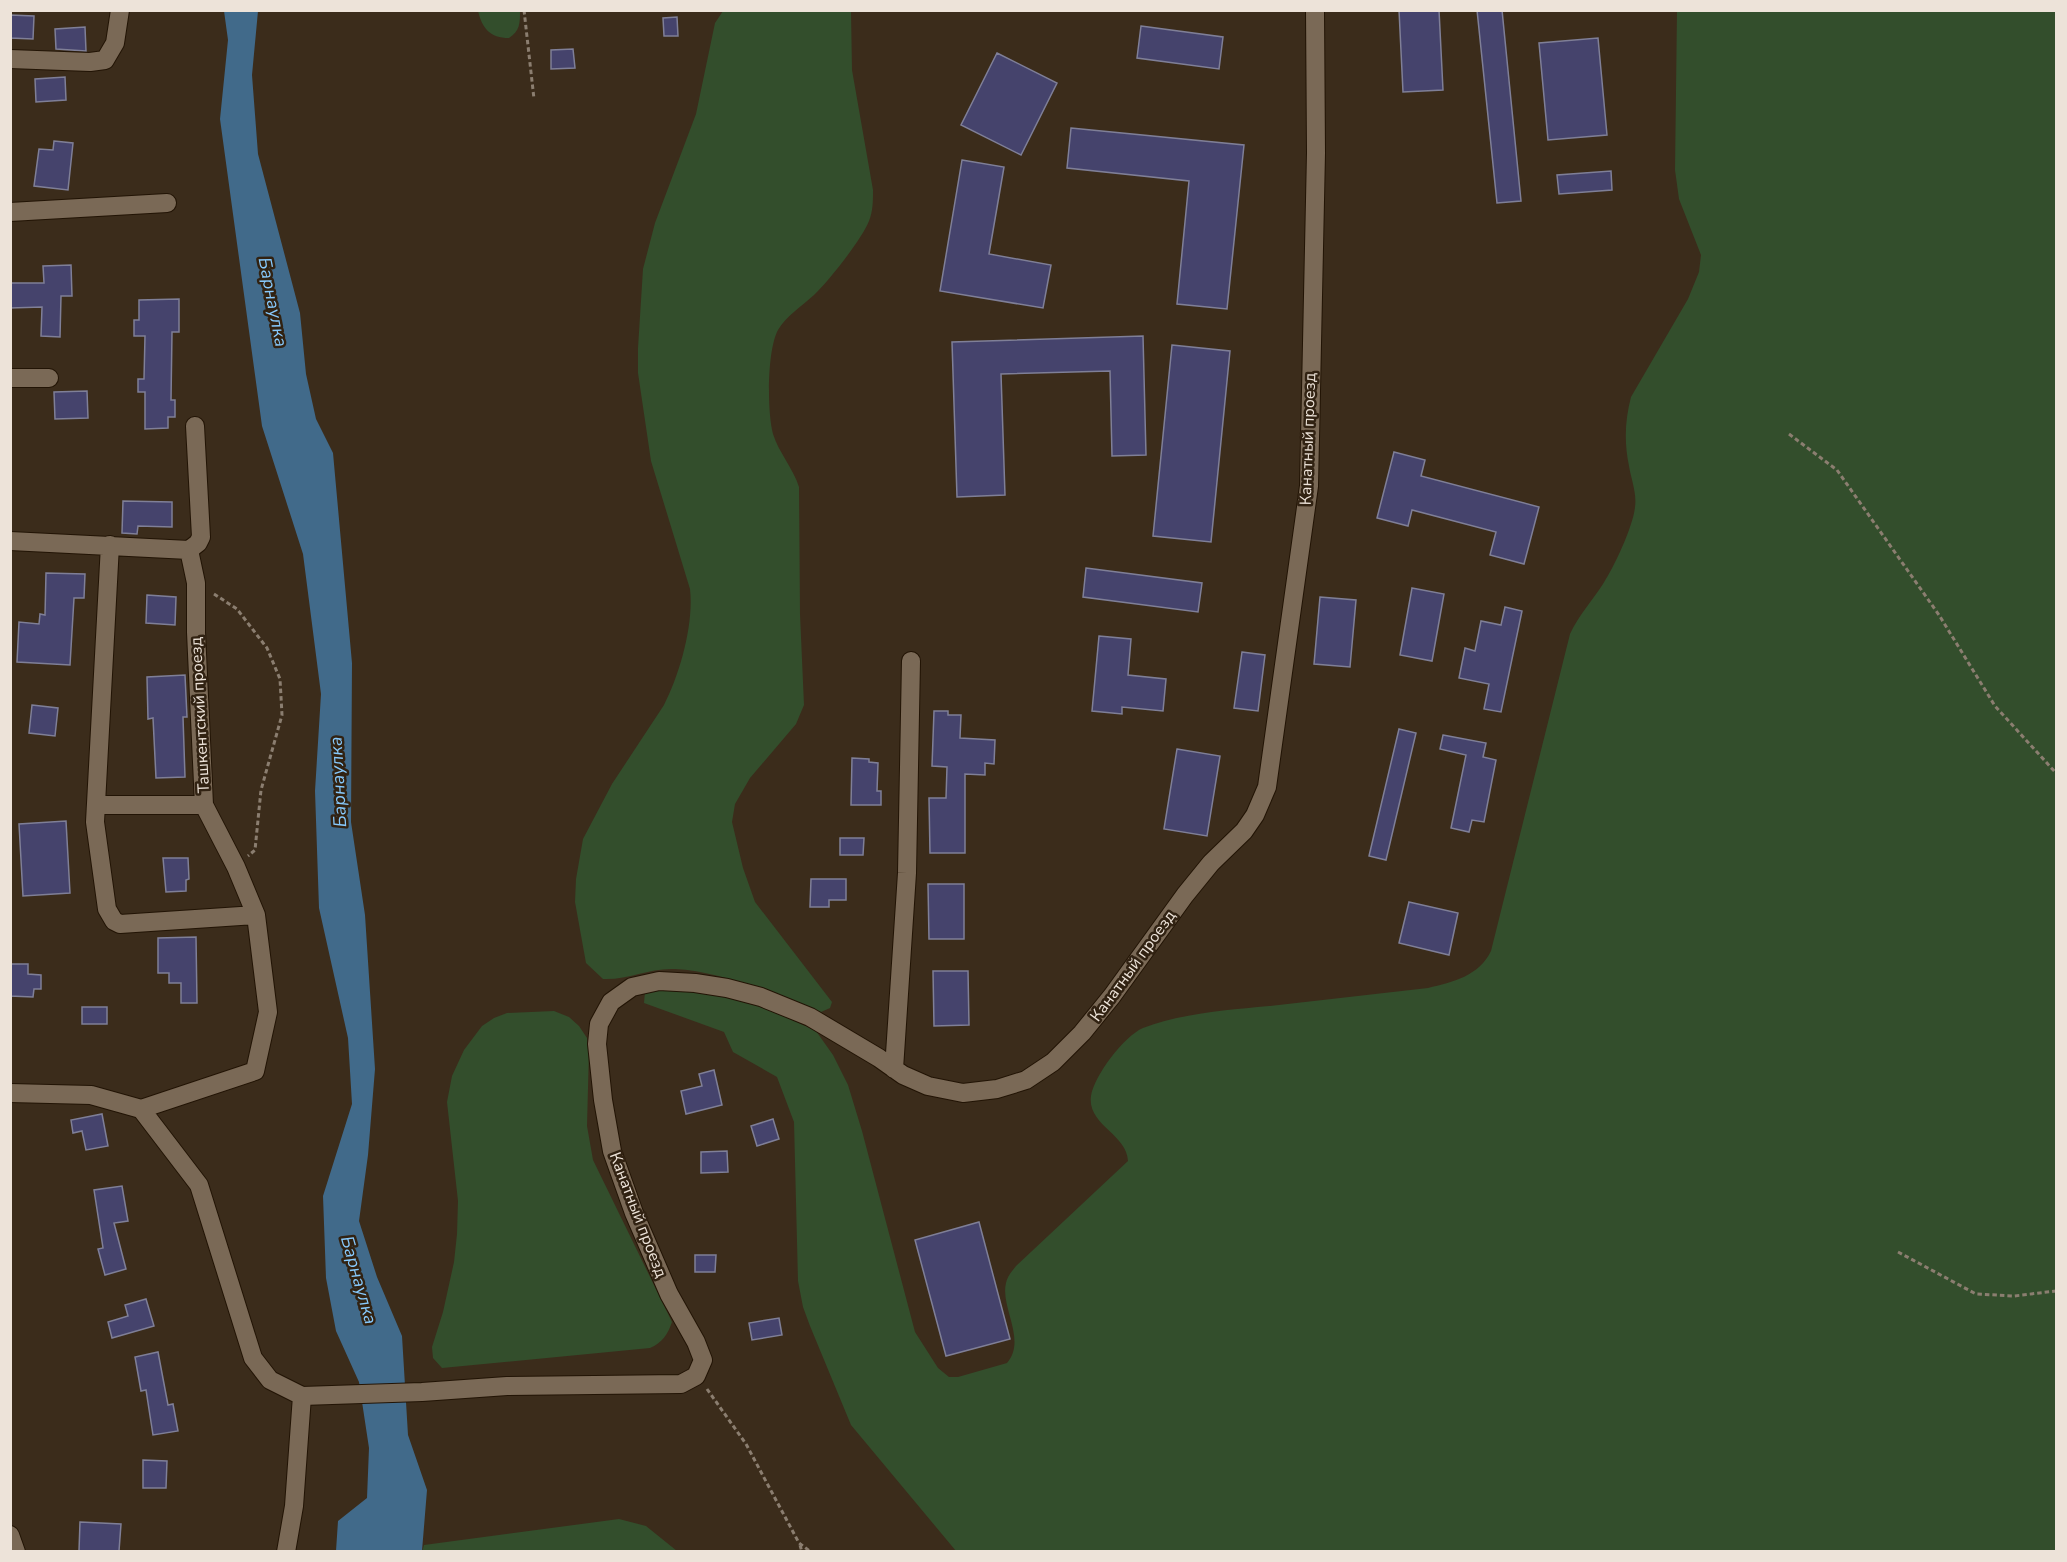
<svg xmlns="http://www.w3.org/2000/svg" width="2067" height="1562" font-family="'Nunito Sans',sans-serif">
<style>
.green{fill:#334e2c}
.water{fill:#416a8a}
.building{fill:#45436c;stroke:#7f7f97;stroke-width:1.5}
.lines{fill:none;stroke-linecap:round;stroke-linejoin:round}
.minor-casing{stroke:#221405;stroke-width:20}
.path{stroke:#8b7e70;stroke-width:3;stroke-dasharray:4.5 3;stroke-linecap:butt}
.minor{stroke:#7a6956;stroke-width:18}
.labels{text-anchor:middle;dominant-baseline:central;stroke-width:5;stroke-linejoin:round;paint-order:stroke}
.street-label{font-size:16px;fill:#ede3d9;stroke:#312212}
.water-label{font-size:18px;font-style:italic;fill:#87c9fc;stroke:#312212}
</style>
<rect width="100%" height="100%" fill="#3b2c1b"/>
<path class="green" d="M478,11h42c0,12 0,20 -11,27 -19,0 -27,-10 -31,-27z
M723,11h128l1,59 21,120c0,11 0,21 -4,31 -7,18 -41,61 -55,74 -12,11 -28,21 -36,35 -11,20 -11,82 -5,104 6,19 20,34 26,53l1,127 4,91 -8,19 -46,54 -15,26 -3,18 11,46 12,34 77,100 -2,6 -9,4c-43,-16 -100,-41 -146,-43 -27,-1 -46,11 -72,10l-17,-16 -11,-61 1,-23 7,-40 29,-55 52,-79c16,-31 30,-81 26,-116l-39,-128 -13,-88v-25l5,-79 12,-46 41,-109 19,-91z
M1677,11h379v1540h-1100l-105,-126 -41,-99 -7,-19 -5,-26 -4,-159 -17,-45 -44,-25 -9,-20 -80,-29 1,-11 22,-3 64,7 51,19 34,16 17,24 15,30 14,46 53,201 23,36 11,9h9l49,-14c20,-23 -7,-56 -1,-80 1,-6 6,-12 10,-17l112,-105c-1,-27 -41,-36 -37,-65 3,-20 33,-60 52,-68 40,-15 84,-18 126,-22 53,-6 106,-12 159,-18 25,-6 51,-12 63,-37l79,-317c9,-19 22,-33 33,-50 11,-17 30,-57 32,-77 2,-14 -4,-28 -6,-41 -5,-24 -4,-46 2,-69l57,-98 11,-27 2,-17 -22,-56 -4,-29z
M554,1011l15,6 10,9 8,12 2,12 -2,76 6,34 79,162c-4,12 -10,21 -22,26l-208,20 -9,-10 -1,-11 11,-35 11,-50 3,-28 1,-33 -11,-99 5,-26 12,-26 18,-24 12,-8 13,-5z
M619,1519l27,7 31,25 -255,1 2,-7z"/>
<path class="water" d="M224,11h34l-6,64 6,79 42,159 6,61 10,45 17,34 19,210 -1,159 14,93 10,154 -7,86 -9,66 18,56 25,59 6,99 19,55 -5,61h-86l2,-30 29,-23 2,-50 -10,-66 -23,-51 -10,-53 -3,-82 29,-92 -4,-66 -29,-130 -4,-117 6,-97 -18,-140 -41,-128 -42,-307 8,-79z"/>
<path class="building" d="M1399,10h40l4,80 -40,2z
M1477,10h25l19,191 -24,2z
M10,15l24,1 -1,23 -23,-1z
M677,17l1,19h-14l-1,-18z
M1141,26l82,11 -4,32 -82,-11z
M85,27l1,24 -30,-2 -1,-20z
M1598,38l9,97 -59,5 -9,-97z
M573,49l2,19 -24,1v-19z
M997,53l60,30 -36,72 -60,-30z
M65,77l1,23 -30,2 -1,-23z
M1071,128l173,17 -17,164 -50,-5 12,-123 -122,-13z
M54,141l19,2 -5,47 -34,-4 5,-37 14,1z
M962,160l42,7 -15,87 62,11 -8,43 -103,-17z
M1611,171l1,19 -53,4 -2,-19z
M71,265l1,31h-11l-1,41 -19,-1 1,-29 -32,1v-25h34l-1,-17z
M179,299v33h-7l-1,68h4v17h-7v11l-23,1v-37h-7v-13h6l1,-43h-11v-16h5v-20z
M1143,336l3,119 -34,1 -2,-85 -109,3 4,121 -48,2 -5,-155z
M1172,345l58,6 -19,191 -58,-6z
M87,391l1,27 -33,1 -1,-27z
M1394,452l31,8 -4,16 118,31 -15,57 -34,-9 6,-23 -84,-22 -4,16 -31,-8z
M123,501l49,1v25l-34,-1 -1,8 -15,-1z
M1086,568l116,15 -4,29 -115,-15z
M46,573l39,1 -1,24h-10l-4,67 -53,-3 2,-40 20,2 1,-10 5,1z
M1412,588l32,6 -12,67 -32,-6z
M147,595l29,2 -1,28 -29,-2z
M1320,597l36,3 -6,67 -36,-3z
M1505,607l17,4 -21,101 -17,-3 5,-25 -30,-6 6,-30 10,3 6,-30 20,4z
M1099,636l32,3 -3,36 38,4 -3,32 -41,-4v7l-30,-3z
M1242,652l23,3 -7,56 -24,-3z
M185,675l2,42h-4l2,60 -29,1 -3,-60 -5,1 -1,-42z
M32,705l26,3 -3,28 -26,-3z
M934,711h14v4h13l-1,23 35,2 -1,24 -9,-1v12l-20,-1v79h-35l-1,-55h17l1,-31 -15,-1z
M1399,729l17,4 -30,127 -17,-4z
M1443,735l43,8 -3,14 13,3 -12,62 -12,-2 -3,12 -18,-4 15,-73 -26,-6z
M1177,749l43,7 -13,80 -43,-7z
M852,758l17,1v3l9,1 -1,28h4v14h-30z
M66,821l4,72 -47,3 -4,-72z
M840,838h24l-1,17h-23z
M163,858h25l1,21 -3,1v11l-20,1z
M811,879h35v21h-17v7h-19z
M928,884h36v55h-35z
M1409,902l49,11 -9,42 -50,-12z
M196,937l1,66h-16v-20h-12v-10h-11v-35z
M10,964h18v10l13,1v14h-7l-1,8 -23,-1z
M933,971h35l1,54 -35,1z
M82,1007h25v17h-25z
M714,1070l8,35 -36,9 -5,-23 21,-5 -3,-12z
M102,1114l6,32 -22,4 -4,-19 -9,2 -2,-13z
M773,1119l6,20 -22,7 -6,-20z
M727,1151l1,21 -27,1v-21z
M122,1186l6,35 -14,2 12,46 -21,6 -7,-26 5,-1 -9,-58z
M979,1222l31,117 -64,17 -31,-116z
M695,1255h21l-1,17h-20z
M146,1299l8,27 -42,12 -4,-16 20,-6 -3,-11z
M779,1318l3,17 -30,5 -3,-17z
M158,1352l10,53 5,-1 5,27 -25,4 -7,-45 -5,1 -6,-34z
M143,1460l24,1 -1,27h-23z
M80,1522l41,2 -2,27h-40z"/>
<g class="lines">
<g class="minor-casing">
<path id="minor" d="M10,59l80,3 15,-2 10,-17 5,-33
M10,212l157,-9
M10,378h39
M10,541l179,9 9,-7 3,-6 -6,-111
M110,545l-15,277 12,87 7,12 6,3 136,-9
M96,805h108
M894,1069l13,-196 4,-212
M10,1093l81,2 50,14 58,76 54,173 17,22 32,16 120,-4 85,-6 174,-2 15,-8 7,-16 -7,-18 -27,-48 -35,-81 -22,-62 -9,-51 -6,-56 2,-20 12,-22 21,-15 27,-6 36,2 32,5 34,9 49,20 69,41 24,17 25,11 35,7 34,-4 29,-9 27,-18 29,-29 30,-37 73,-101 26,-32 33,-32 11,-16 12,-28 42,-301 7,-333 -1,-143
M141,1109l114,-38 13,-59 -12,-97 -20,-48 -32,-62 -8,-173v-49l-7,-33
M10,1535l6,17
M286,1552l8,-46 8,-110"/>
</g>
<path class="path" d="M524,10l10,89
M1789,434l48,36 102,145 56,91 61,67
M214,594l23,15 30,39 13,31 2,36 -21,75 -6,60 -7,6
M1898,1252l78,42 38,2 42,-5
M707,1389l39,55 53,99 12,9
M800,1545l2,7"/>
<use href="#minor" class="minor"/>
</g>
<g class="labels">
<g class="street-label">
<text transform="translate(1308 439) rotate(-88)">Канатный проезд</text>
<text transform="translate(200 715) rotate(-93)">Ташкентский проезд</text>
<text transform="translate(1133 966) rotate(-54)">Канатный проезд</text>
<text transform="translate(638 1215) rotate(69)">Канатный проезд</text>
</g>
<g class="water-label">
<text transform="translate(273 302) rotate(79)">Барнаулка</text>
<text transform="translate(338 782) rotate(-93)">Барнаулка</text>
<text transform="translate(359 1280) rotate(74)">Барнаулка</text>
</g>
</g>
<rect width="2067" height="1562" fill="none" stroke="#ede3d9" stroke-width="24"/>
</svg>
